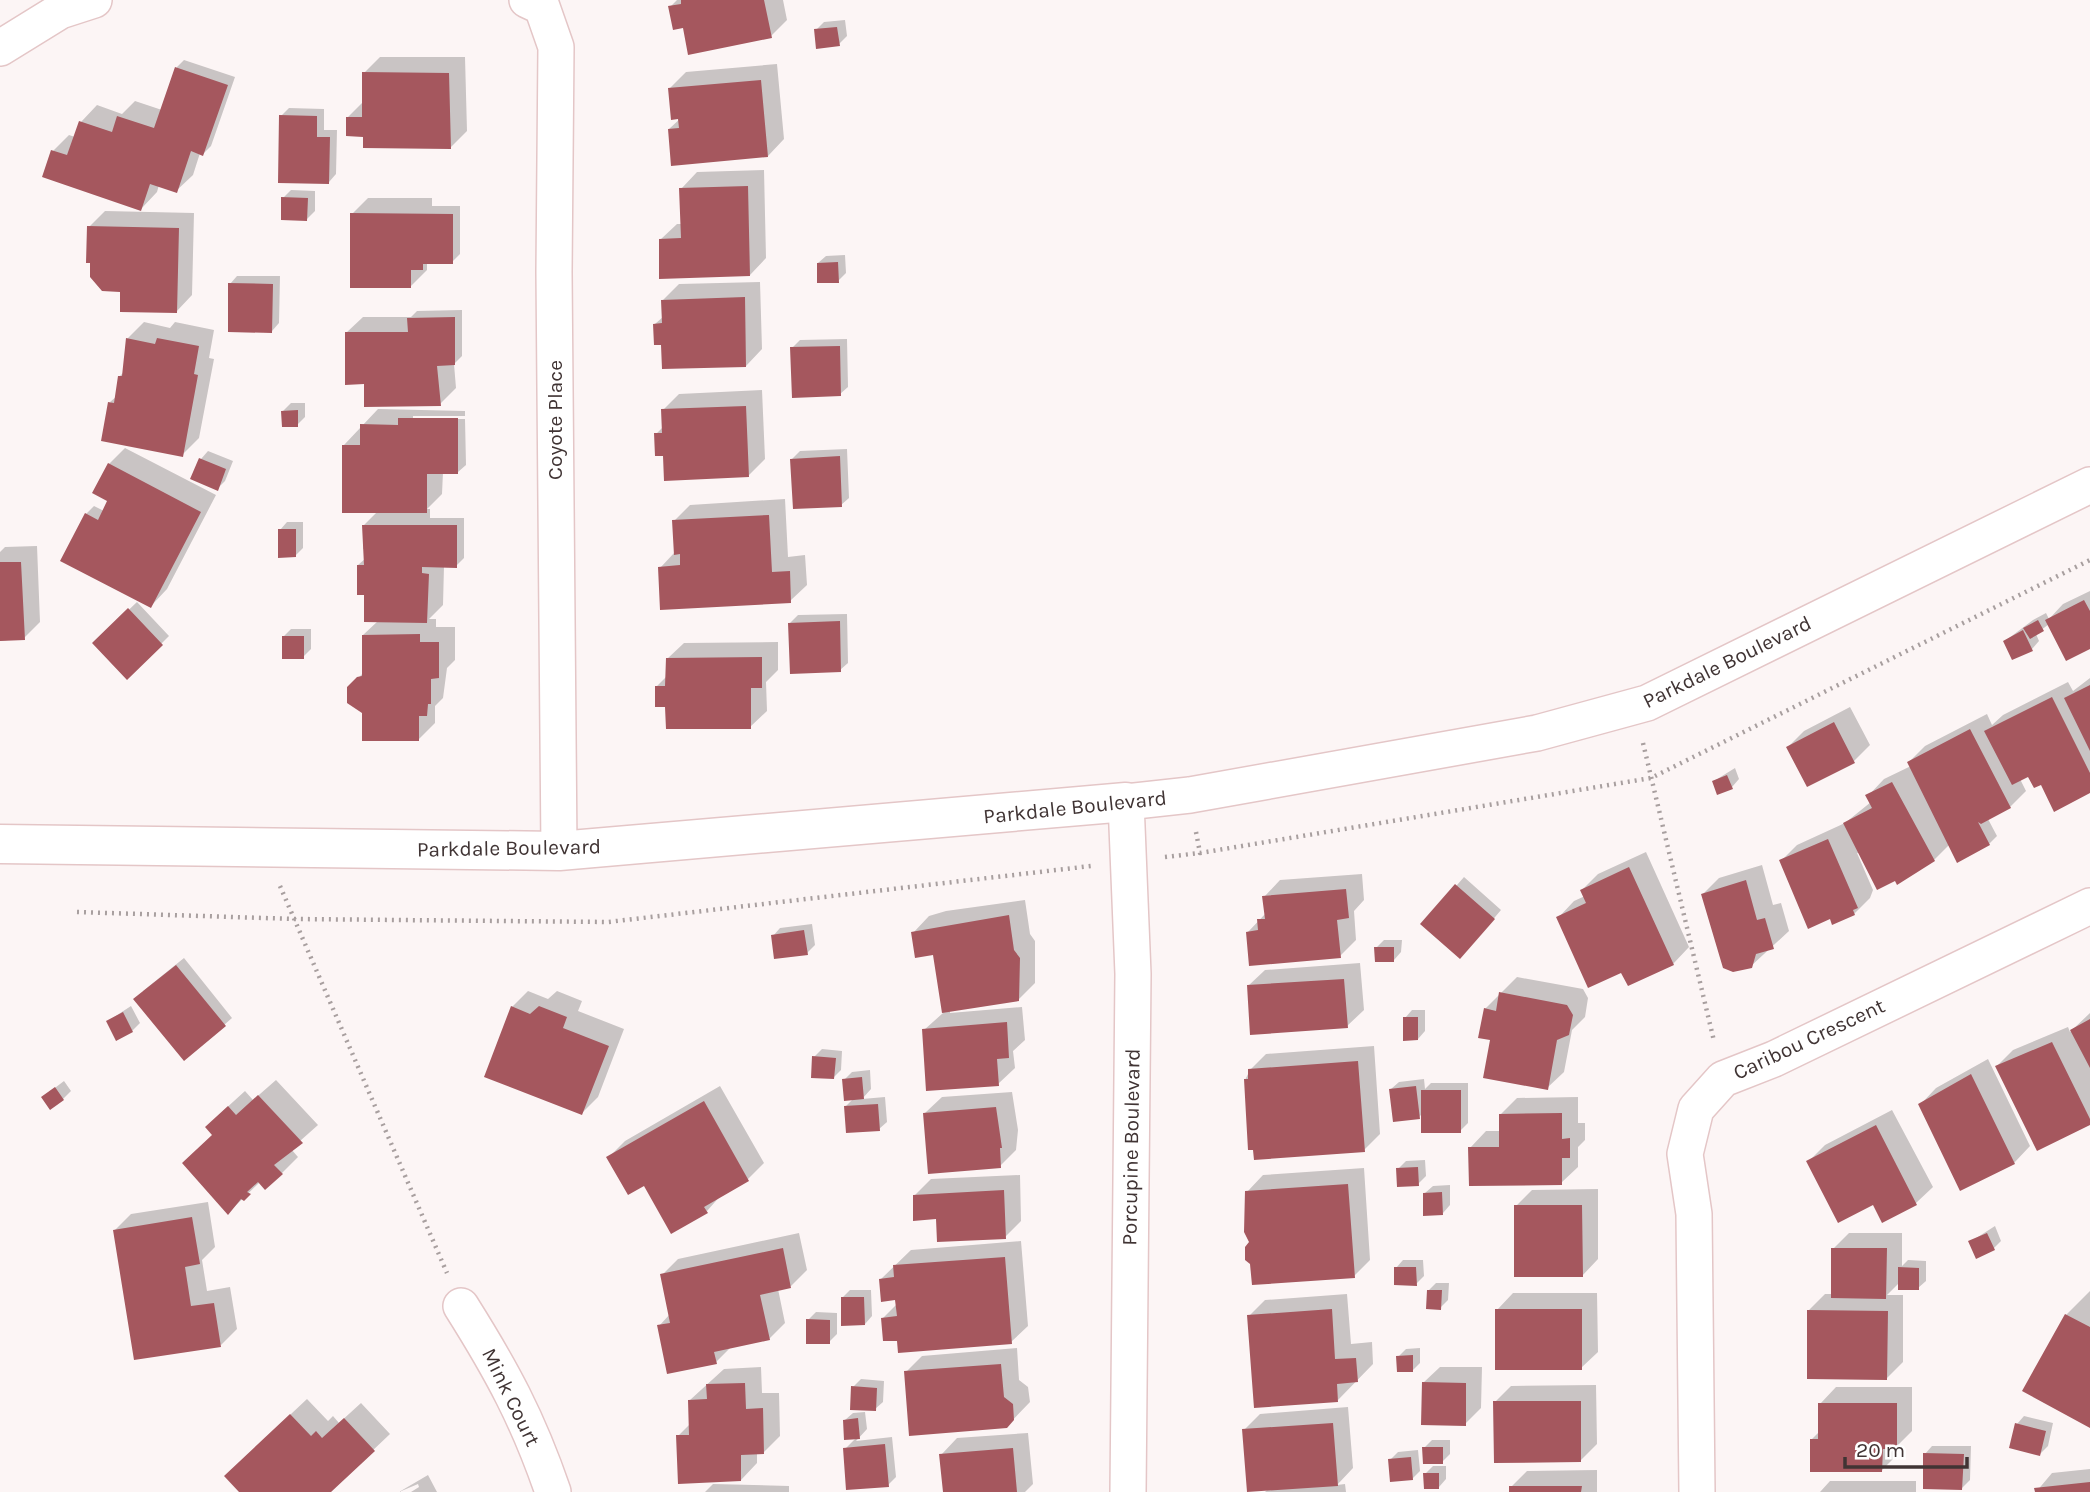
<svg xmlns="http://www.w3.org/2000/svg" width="2090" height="1492" font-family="Karla,sans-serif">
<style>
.shadow{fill:#0003}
.building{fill:#a5575e}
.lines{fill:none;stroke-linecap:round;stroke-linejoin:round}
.minor-casing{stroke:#e4c6c7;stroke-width:38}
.tertiary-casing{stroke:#e4c6c7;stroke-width:41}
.path{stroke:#a89f9f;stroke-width:4.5;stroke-dasharray:2 5;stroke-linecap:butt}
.minor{stroke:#fff;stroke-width:35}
.tertiary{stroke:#fff;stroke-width:38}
.labels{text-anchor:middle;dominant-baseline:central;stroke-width:7;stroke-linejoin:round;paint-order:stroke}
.street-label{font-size:21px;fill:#403434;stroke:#fff}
</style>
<rect width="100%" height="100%" fill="#fcf5f5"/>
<path class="shadow" d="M677,0h106l4,20 -16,16 -101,-29z
M845,20l2,16 -8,8 -23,-14 8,-8z
M380,57h85l2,74 -16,16 -86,-12 -17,-18 16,-16v-28z
M184,60l51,17 -24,69 -8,8 -3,-1 -7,22 -17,16 -17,-6 -2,7 -16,17 -88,-58 16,-16 6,2 6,-15 16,-17 25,9 13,-13 27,9 15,-43z
M777,64l7,75 -16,17 -99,-27 13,-12 -13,-28 17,-17z
M289,108l35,1v21h13l-1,44 -7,8 -48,-66z
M764,170l2,88 -16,17 -90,-35 17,-16h5l-1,-35 16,-17z
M291,190l24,1v20l-8,8 -24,-21z
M368,198h64v8h28v48l-8,8 -25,2v6l-16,16 -59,-72z
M105,211l89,2 -2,82 -16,17 -54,-22 -33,-63z
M845,255l1,18 -8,8 -20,-18 8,-7z
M237,276h43l-1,47 -7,8 -42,-47z
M760,282l2,67 -16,17 -83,-23 -8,-19 9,-8 -1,-16 16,-16z
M462,310v46l-8,8 2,24 -16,16 -94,-71 17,-16h48l6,-6z
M144,322l26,6 5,-6 39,8 -5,28 5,1 -15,79 -17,17 -72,-53 7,-6 3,-20 4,-4 3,-33z
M847,339l1,48 -8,7 -48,-46 8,-8z
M762,390l3,69 -16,16 -85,-21 -8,-20 7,-7v-17l16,-16z
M291,403h14v14l-8,8 -14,-14z
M378,409l87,2v5h-52v3h52l1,46 -8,7h-15l-1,22 -15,15h3v9h34v40l-8,8h-12l-1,39 -14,14h7v8h19v33l-8,8 -4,30 -8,8v17l-16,16 -56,-27 -14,-24 15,-16 -1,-37 15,-14 -12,-28 -8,-28 8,-7v-8l-3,-1v-23l15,-15 -34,-66z
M125,448l91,47 -49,94 -16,17 -65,-92 8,-8 10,5 6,-10 -1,-37z
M847,449l2,49 -8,7 -49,-46 8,-8z
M208,451l25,10 -8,20 -8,8 -16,-30z
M785,499l3,58 17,-2 2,30 -17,16 -130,-33 15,-16 -1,-31 16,-16z
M287,522h16v26l-8,8 -15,-26z
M37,546l3,76 -16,16 -24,3v-89l5,-5z
M2090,591v56l-41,-23 -13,10 3,7 -7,8 -27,-8 28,-21 13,-7 3,6 14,-15z
M137,602l32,34 -42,42 -33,-35z
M847,614l1,49 -8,7 -50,-47 8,-8z
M291,629h20v20l-8,8 -19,-21z
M778,642v28l-12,12 1,29 -17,16 -83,-22 -10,-19 10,-10v-17l17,-16z
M2090,678v113l-49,-9 -12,-8 -9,5 6,12 -16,16 -22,12 9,17 -8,8h-39l-16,16 -77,-7 16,37 -3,8 -16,16 -23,3 -50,-56 16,-16 48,-22 26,-21 -3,-6 16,-17 27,-13 -2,-4 16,-16 62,-32 5,11 11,-10 65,-33 5,9z
M1850,707l20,38 -16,16 -66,-14 16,-16z
M1735,768l4,11 -7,8 -18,-6z
M1646,852l43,95 -16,17 -51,6 -64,-52 16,-17 11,-5 -3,-6 16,-16z
M1762,865l11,40 8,-2 8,28 -38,35 -48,-72 16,-16z
M1362,874l2,26 -10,11 2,29 -16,16 -92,-24 18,-19 -2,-16 16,-17z
M1464,877l37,33 -33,39 -45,-25z
M1025,900l5,34 5,7v42l-17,17 -68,10v3l72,-6 3,33 -12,11 2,17 -17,16 -74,-54 19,-17 -8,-60 -22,-20 16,-17 17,-5z
M812,924l3,21 -8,8 -34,-17 7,-8z
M1384,940h18l-1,12 -7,8 -18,-12z
M184,958l48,60 -8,7 -81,-34z
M1360,963l4,47 -17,16 -99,-40 17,-16z
M1517,977l66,12 5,9 -3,19 -13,13 -8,42 -17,16 -55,-49 -7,-30z
M528,991l20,8 9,-8 25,10 -4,10 46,18 -26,68 -16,16 -70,-106z
M131,1006l9,17 -8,8 -24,-10z
M1412,1010h13v21l-7,8 -13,-21z
M2090,1013v110l-93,-57 16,-16 55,-23 2,5z
M1374,1046l6,88 -16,16 -119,-70 5,-10 16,-16z
M822,1049l20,2 -1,19 -8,8 -19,-21z
M1988,1059l42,87 -16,17 -94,-58 16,-17z
M870,1070l1,19 -9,10 23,-2 2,25 -8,7 -34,-22 9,-9 -10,-18 8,-8z
M1424,1079l1,10 6,-6h37v40l-8,8 -37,-18 -4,4 -28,-28 8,-7z
M276,1080l42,45 -27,24 7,8 -16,16 -22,9 -31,30 -15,-78 9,-23 22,-20 8,9z
M64,1081l7,10 -8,8 -20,-2z
M720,1086l44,77 -16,16 -26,15 -15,17 -63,-27 -36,-26 17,-17z
M1012,1092l6,38 -2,20 -16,16 -75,-53 17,-16z
M1578,1097v26h7v17l-7,7v20l-17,16 -91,-35 16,-17h15v-17l16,-16z
M1892,1110l41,77 -17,16 -33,17 -9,-17 -65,-42 16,-16z
M1425,1160l1,16 -8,8 -20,-15 8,-8z
M1364,1168l6,92 -16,16 -103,-33 -4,-51 16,-17z
M1020,1175l1,46 -16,16 -67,-19 -24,-22 17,-17z
M1450,1185v20l-7,8 -18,-20 8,-7z
M1598,1189v70l-16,17 -66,-70 16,-16z
M208,1202l7,45 -13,13 5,31 23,-4 7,42 -16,16 -106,-115 16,-16z
M1995,1226l6,15 -8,8 -23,-7z
M799,1233l8,37 -16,16 -13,3 7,34 -16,16 -38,8 -15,15 -57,-36 11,-12 -8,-39 16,-16z
M1849,1233h53v33l6,-6 18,1v20l-8,7 -18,-6 -13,13h16v67l-16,16 -78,-68 16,-16h8v-45z
M1021,1241l7,85 -17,16 -112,-3 -16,-21 14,-14v-5l-16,-20 30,-29z
M1403,1260h20l1,16 -8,8 -20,-16z
M1436,1283h13l-1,17 -8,8 -12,-17z
M850,1290h21l1,26 -7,8 -23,-26z
M2090,1291v135l-24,-111z
M1513,1293h84l1,59 -17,16 -84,-58z
M1347,1294l4,50 21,-2 1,22 -35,36 -89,-84 16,-16z
M816,1312l21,1v21l-8,8 -21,-22z
M1017,1348l2,32 9,7 2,15 -23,24 -101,-54 16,-16z
M1420,1348v15l-8,8 -14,-14 8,-8z
M761,1367l1,26h17l1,43 -16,16h-7v11l-16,17 -63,-44 13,-13 -1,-23 34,-31z
M1440,1367h42l-1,41 -16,16 -42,-41z
M861,1379l23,2 -1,21 -8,7 -22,-22z
M1596,1385l1,59 -17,17 -85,-59 16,-16z
M1836,1387h76v44l-14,14v9l-16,16 -70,-31 8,-8v-27z
M307,1399l21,22 5,-5 6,7 22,-20 29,31 -61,58h-87v-32z
M1348,1407l5,61 -16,17 8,-1 1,8h-81l2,-2 -23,-60 16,-16z
M865,1412l2,17 -11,12 36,-4 4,40 -8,8 -43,-36 11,-11 -11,-18 8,-7z
M2024,1416l29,7 -5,23 -8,8 -23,-30z
M1028,1433l5,51 -8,8h-81l-3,-37 16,-17z
M1432,1440h18v14l-8,8 -18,-14z
M1932,1446h39l-1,34 -8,8 -37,-34z
M1418,1450l2,21 -8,8 -22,-19 8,-8z
M1433,1466h13v13l-7,8 -14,-13z
M2090,1469v23h-54l16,-19z
M1597,1470v22h-86v-5l16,-16z
M428,1475l9,17h-26l8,-5 -1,-3 -19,8z
M1830,1481h86v11h-96z
M713,1484l76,2v6h-84z"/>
<path class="building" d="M681,0h83l8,38 -84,17 -5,-27 -10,2 -5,-24 13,-2z
M837,27l3,19 -24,3 -2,-20z
M175,67l53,18 -25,71 -12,-5 -14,42 -27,-9 -9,27 -99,-34 9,-27 16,5 12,-34 33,11 5,-16 37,12z
M362,72l87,1 2,76 -88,-1v-11l-17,-1v-19h16z
M761,80l7,77 -97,9 -3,-37 11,-1 -1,-9 -7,1 -3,-32z
M279,115l38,1v21h13l-1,47 -51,-1z
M748,186l2,90 -91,3v-40l22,-1 -2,-50z
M281,197l27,1 -1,23 -26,-1z
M350,213l103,1v50h-30v6h-12v18h-61z
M87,226l92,2 -2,85 -57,-1v-20l-18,-1 -12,-14v-14h-4z
M838,262l1,21h-22v-20z
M228,283l45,1 -1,49 -44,-1z
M745,297l1,70 -84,2 -1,-24h-7l-1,-21 9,-1 -1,-23z
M455,317v48l-18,1 4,40 -77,1v-23l-19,1v-53h63l-1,-14z
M126,338l29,6 2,-6 42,8 -5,28 4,1 -15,82 -82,-16 7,-39 6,1 4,-27h4z
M840,346l1,50 -49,2 -2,-51z
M746,406l3,71 -85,4 -1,-25h-8l-1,-23h8l-1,-24z
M298,410v17h-16l-1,-16z
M398,418h60v56h-31v39h-85v-68h18v-21l38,1z
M840,456l2,51 -49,2 -3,-50z
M199,458l27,11 -8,22 -28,-12z
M108,463l93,49 -50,96 -91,-47 25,-48 13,7 9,-19 -15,-8z
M769,515l3,57 18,-1 1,32 -131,7 -2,-43 22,-2v-11l-6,1 -2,-35z
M362,525h95v43l-35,-1v6l7,1 -2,49 -63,-1v-27h-7v-30h7z
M278,529h18v28l-18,1z
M0,562h21l4,78 -25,1z
M2084,600l6,11v38l-24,12 -21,-41z
M128,608l35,37 -36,35 -35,-37z
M2038,620l6,11 -14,8 -7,-11z
M840,621l1,51 -51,2 -2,-51z
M2023,630l10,21 -21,9 -9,-19z
M420,634v8h19v36l-8,1v25h-3l-1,12h-8v25h-57v-28l-15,-10v-16l10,-10 5,-1v-41z
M282,636h22v23h-22z
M762,657v31h-11v41h-85l-1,-22h-10v-21h10l1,-28z
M2090,685v66l-26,-53z
M2052,697l38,76v20l-36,19 -13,-27 -7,3 -6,-11 -16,8 -28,-54z
M1834,722l21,41 -48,24 -21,-40z
M1970,729l41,79 -30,16 -3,-2 12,23 -33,18 -50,-101z
M1727,775l6,14 -16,6 -5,-14z
M1892,782l43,79 -38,24 -2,-4 -18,9 -34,-67 29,-15 -7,-13z
M1828,839l30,69 -5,2 2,5 -23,10 -2,-6 -22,10 -29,-69z
M1629,867l45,98 -46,21 -7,-13 -33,15 -32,-71 30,-14 -6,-13z
M1746,880l11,40 8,-2 9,31 -18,5 -4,14 -19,4 -10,-4 -22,-74z
M1455,884l40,35 -35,40 -40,-35z
M1346,889l3,29 -12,2 4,38 -92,8 -3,-34 12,-2 -1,-11h8l-3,-23z
M1009,915l5,35 6,8 -1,43 -77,12 -9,-58 -18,3 -4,-26z
M804,930l4,25 -34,4 -3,-24z
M1374,947h20v15h-19z
M176,965l50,61 -42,35 -51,-62z
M1344,979l4,49 -98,7 -3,-50z
M1499,992l68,13 6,10 -4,20 -12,5 -9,50 -65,-12 7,-38 -12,-2 6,-30 12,3z
M511,1006l19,8 9,-8 28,11 -4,11 46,18 -27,69 -98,-38z
M123,1012l10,20 -17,9 -10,-20z
M1403,1017h15v23l-15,1z
M2090,1019v49l-20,-38z
M1007,1022l2,36 -12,1 2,27 -73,5 -4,-62z
M2052,1042l38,77v6l-53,26 -42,-85z
M812,1056l24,2 -2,21 -23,-1z
M1358,1061l7,91 -111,8 -1,-10h-5l-2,-35 -2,-36h4v-10z
M1971,1074l44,90 -55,27 -42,-87z
M862,1077l2,22 -20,2 -2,-22z
M1416,1086l4,33 -27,3 -4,-33z
M55,1087l9,13 -14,10 -9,-13z
M1421,1090h40v43h-40z
M258,1095l45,48 -29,22 9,9 -18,16 -7,-8 -11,10 4,2 -7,7 -3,-2 -13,16 -46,-52 30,-28 -7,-8 23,-21 8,9z
M704,1101l45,80 -45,26 4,6 -37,21 -27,-48 -16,9 -22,-38z
M878,1104l2,27 -34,2 -2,-27z
M996,1107l6,41h-2l1,20 -73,6 -5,-61z
M1562,1113v26l8,-1v20h-8v27l-93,1 -1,-39h31v-33z
M1876,1125l41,80 -35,18 -9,-18 -35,18 -32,-62z
M1418,1167l1,19 -22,1 -1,-19z
M1348,1184l7,94 -103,7 -2,-21 -5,-4v-13l4,-5 -5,-10 1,-41z
M1004,1190l2,49 -69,3 -1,-23 -23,2v-26z
M1442,1192l1,23 -20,1v-23z
M1514,1205h68l1,72h-69z
M192,1217l8,47 -15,3 6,39 23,-3 7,44 -87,13 -21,-130z
M1987,1233l8,17 -19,9 -8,-18z
M783,1248l8,40 -31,7 10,45 -56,12 3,12 -50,10 -10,-49 13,-2 -10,-49z
M1831,1248h56l-1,51 -55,-1z
M1005,1257l7,87 -114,9 -1,-12h-14l-2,-23 16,-2 -2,-16 -14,2 -2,-23 15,-2 -1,-12z
M1394,1267h22l1,19 -23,-1z
M1898,1267l21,1v22h-21z
M1427,1290h15l-1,20 -15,-1z
M841,1297h23l1,28 -24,1z
M1332,1309l3,50 21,-1 2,24 -21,2 1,18 -84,6 -7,-93z
M1495,1309h87v61h-87z
M1807,1310l81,1 -1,69 -80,-1z
M2065,1314l25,13v101l-68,-37z
M806,1319l24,1v24h-24z
M1413,1355v17h-16l-1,-16z
M1001,1364l3,33 9,7 1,16 -7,8 -98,8 -5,-65z
M1422,1382l44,1v43l-45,-1z
M745,1383l1,26 17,-1 1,46 -23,1v26l-63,3 -2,-49h13l-1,-35 19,-1 -1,-15z
M851,1386l26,2 -1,23 -26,-1z
M1493,1401h88v61l-87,1z
M1818,1403h79v46h-14l-1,23h-72v-33h8z
M290,1414l21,22 5,-5 6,7 22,-20 31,33 -44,41h-92l-15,-16z
M858,1418l2,21 -16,1 -1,-20z
M1333,1423l5,63 -91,6 -5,-63z
M2015,1423l31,8 -6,25 -31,-8z
M885,1444l4,43 -43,3 -3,-42z
M1422,1447h21v17h-20z
M1013,1448l4,44h-74l-4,-38z
M1923,1453l41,1 -2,36 -39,-1z
M1411,1457l2,23 -23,2 -2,-23z
M1423,1473h16v16h-15z
M2090,1482v10h-55l-1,-4z
M1509,1486h73l-1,6h-72z"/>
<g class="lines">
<g class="minor-casing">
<path id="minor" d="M527,0l15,7 14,40 -2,225 5,579
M0,48l60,-37 34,-11
M461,1306c41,65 67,113 92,186
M1128,1492l5,-518 -7,-172 64,-7 347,-62 110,-30 443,-218
M1697,1492l-3,-278 -9,-60 11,-45 27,-30 51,-20 316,-153"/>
</g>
<g class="tertiary-casing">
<path id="tertiary" d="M0,844l559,7 567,-49"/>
</g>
<path class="path" d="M1643,743l71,298
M1196,832l4,21 451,-75 439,-218
M1165,857l35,-4
M280,886l167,387
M77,912l218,7 313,3 483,-56"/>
<use href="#minor" class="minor"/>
<use href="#tertiary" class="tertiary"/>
</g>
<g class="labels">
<g class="street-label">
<text transform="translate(555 420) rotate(-90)">Coyote Place</text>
<text transform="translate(1727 662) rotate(-26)">Parkdale Boulevard</text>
<text transform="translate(1075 807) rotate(-6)">Parkdale Boulevard</text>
<text transform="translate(509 848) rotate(-1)">Parkdale Boulevard</text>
<text transform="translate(1809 1039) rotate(-25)">Caribou Crescent</text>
<text transform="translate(1131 1147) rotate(-89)">Porcupine Boulevard</text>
<text transform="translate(511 1397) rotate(64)">Mink Court</text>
</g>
</g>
<path d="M1845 1457v10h122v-10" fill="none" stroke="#403434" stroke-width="3.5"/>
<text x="1856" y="1457" font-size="21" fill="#403434" stroke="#ffffff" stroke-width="5" paint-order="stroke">20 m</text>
</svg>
